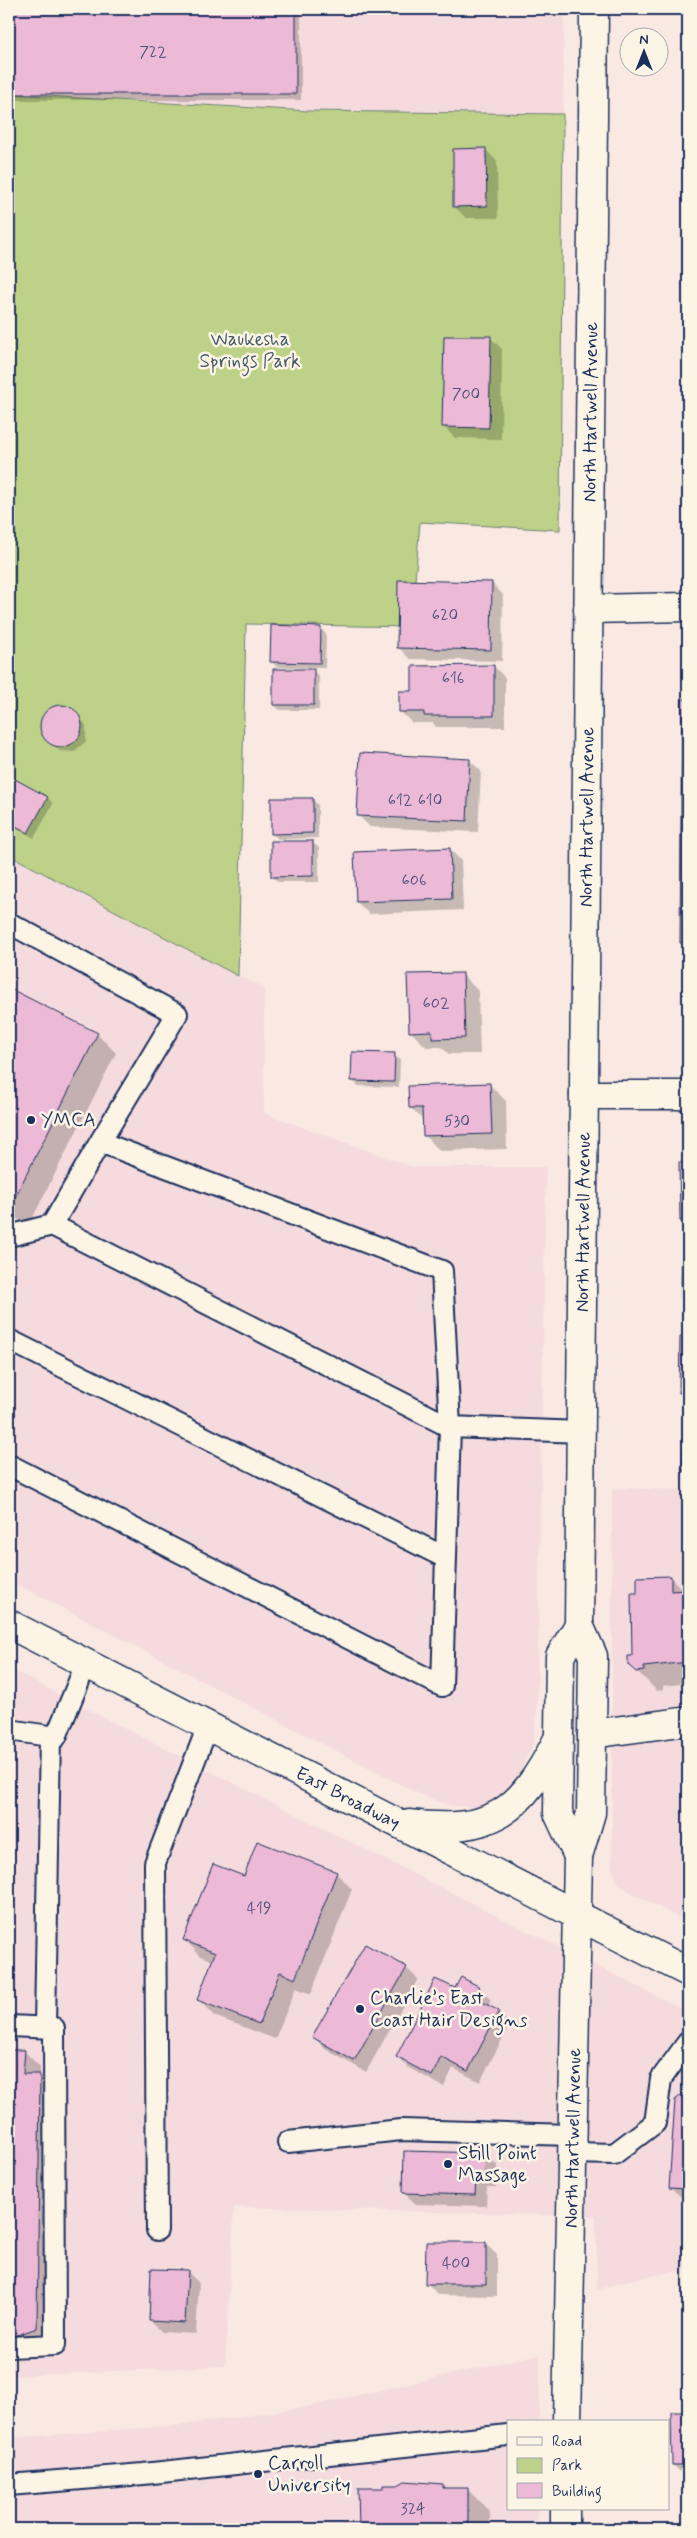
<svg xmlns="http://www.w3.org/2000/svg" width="697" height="2538" font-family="Mynerve,sans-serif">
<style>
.built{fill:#f5dbde}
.green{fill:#bdd288;stroke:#6c8073}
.shadow{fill:#0003}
.building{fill:#ecb9d6;stroke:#1b2f5e}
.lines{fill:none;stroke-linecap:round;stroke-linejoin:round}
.lane-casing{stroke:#1b2f5e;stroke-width:24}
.street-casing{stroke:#1b2f5e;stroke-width:31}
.secondary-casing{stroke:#1b2f5e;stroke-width:31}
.lane{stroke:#fcf5e5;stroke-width:20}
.street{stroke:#fcf5e5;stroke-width:28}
.secondary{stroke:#fcf5e5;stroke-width:28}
.poi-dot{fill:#1b2f5e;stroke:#fcf5e5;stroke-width:2}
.labels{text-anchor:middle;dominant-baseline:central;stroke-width:5;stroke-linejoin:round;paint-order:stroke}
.number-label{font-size:16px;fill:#4f527c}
.park-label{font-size:19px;fill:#445868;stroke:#fcf5e5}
.street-label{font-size:19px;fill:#1b2f5e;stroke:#fcf5e5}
.poi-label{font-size:19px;fill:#1b2f5e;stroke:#fcf5e5;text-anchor:start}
</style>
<rect width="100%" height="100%" fill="#f9e9e2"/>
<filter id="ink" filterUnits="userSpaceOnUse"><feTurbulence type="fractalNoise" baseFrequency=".02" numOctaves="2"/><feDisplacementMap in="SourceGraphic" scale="10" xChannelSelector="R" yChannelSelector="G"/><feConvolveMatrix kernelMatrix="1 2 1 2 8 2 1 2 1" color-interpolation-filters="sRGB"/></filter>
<g filter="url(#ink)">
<path class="built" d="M9,9h555l-1,105 -255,-3 -299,-17z
M9,855l229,121 26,11v126l149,54h133l-9,542 -4,35 -15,33 -13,18 -16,10 -19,3 -23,-3 -30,-12 -408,-213z
M612,1488l76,2v432l-55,-28 -15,-11 -6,-14z
M9,1668l101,53 578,291v257l-63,12 -28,9 -1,-74 -362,-9 -9,159 -216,10z
M540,2354l-1,68h-31v87h30l-1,20h-528v-91l175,-13 122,-18z"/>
<path class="green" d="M9,94l299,17 255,3 -3,416 -140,-8 -9,105 -165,-3 -8,352 -229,-121z"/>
<path class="shadow" d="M12,9h289v91h-283l-6,-6z
M485,149l12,12 1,57h-32l-11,-11z
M491,338l11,11 -1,90 -46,-1 -12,-12z
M492,583l11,12 -1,66 -92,-2 -12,-12z
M320,628l6,6 -1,34 -48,-1 -6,-6z
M494,666l11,12v49h-69l-3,-4h-21l-11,-11 13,-20z
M313,671l6,5v34h-39l-6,-5z
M683,701h5v248l-7,-7z
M53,707l17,1 16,17v16l-12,11 -14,-1 -18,-17v-16z
M469,760l12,11 -3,61 -108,-5 -12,-12z
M14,779l34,19 5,6 -19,34 -25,-14v-36z
M312,799l6,6v33l-40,1 -6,-6z
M313,843l6,5v34h-41l-6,-6z
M450,849l11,12 2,49 -94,4 -12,-12z
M462,974l16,17 2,63h-31l-8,-7h-15l-16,-16z
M9,990l88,44 19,19 -87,172 -17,-9 -3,6z
M394,1055l6,5 -1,27 -41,-1 -6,-6z
M490,1085l16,16 1,48 -67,2 -16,-16v-14l-14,-14z
M680,1163h8v65l-7,-8z
M683,1248h5v55l-6,-6z
M681,1337l7,1v62l-8,-8z
M686,1421h2v54l-4,-5z
M671,1578l14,14h3v91l-25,3v4l-6,1 -27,-27 4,-7 4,-63z
M336,1873l16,16 -41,105 -15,-6 -21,51 -61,-23 -16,-17 15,-38 -12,-5 -16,-16 59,-62z
M406,1968l12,11 -52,93 -41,-23 -11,-12z
M479,1988l12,12 -3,7 11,5 11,12 -30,58 -27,-14 -9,19 -35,-19 -12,-11 58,-67z
M9,2051h15l16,16v9l16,16 -4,252 -43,10z
M688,2091v112l-18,-16 6,-87z
M485,2154l12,11 -1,22h-9l-1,19 -70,-2 -12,-11z
M486,2244l11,11v41l-59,-1 -11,-12z
M187,2271l12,12 -3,51 -34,-2 -12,-11z
M688,2413v63h-3l-12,-11 -1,-51z
M406,2482l36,3 5,4h20l23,23v17h-130l-1,-40h26z"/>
<path class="building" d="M11,9h285v85h-285z
M486,148l1,58 -34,1v-58z
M444,336h47l-2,92 -47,-1z
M398,580l94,2 -1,68 -94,-2z
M271,625l50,2 -1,36 -50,-1z
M494,665v51h-70v-4h-25v-21h13v-25z
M273,669h41v36h-41z
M682,699h6v244h-8z
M40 726a21 21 0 1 1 42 0a21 21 0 1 1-42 0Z
M360,753l110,6 -3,62 -110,-5z
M13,778l35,19 -20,36 -19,-11v-37z
M271,798h42v35l-42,1z
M271,841h42v35l-42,1z
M450,848l2,51 -96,3 -2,-50z
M463,973l2,65 -33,1v-8l-23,1 -2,-58z
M9,988l89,45 -88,174 -1,-1z
M352,1052l43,1 -1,29 -43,-1z
M490,1083l2,51 -69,2 -1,-28h-13l-1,-22z
M679,1162h9v59h-8z
M682,1246h6v52h-7z
M680,1336h8v57h-9z
M685,1420h3v51h-6z
M671,1576v15l17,-1v72l-44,5v4l-8,1 -8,-7v-9h4l-1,-63h6v-16z
M257,1841l80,31 -42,107 -15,-7 -21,52 -62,-24 18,-47 -32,-13 30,-76 31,12z
M365,1944l42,23 -53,94 -42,-24z
M461,1977l19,10 -5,11 24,13 -31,60 -27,-14 -9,19 -36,-19 39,-78 20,9z
M9,2050h16l-2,24h17l-3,254 -28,10z
M688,2090v99l-19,-1 6,-88z
M404,2151l82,2 -1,23h-9l-1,19 -72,-2z
M426,2242h60v42h-61z
M151,2269l37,1 -3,53 -36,-2z
M671,2412h17v53h-16z
M405,2481l38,3v4h25v41h-109l-1,-41h26v-3h14z"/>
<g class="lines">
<g class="lane-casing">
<path id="lane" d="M9,923l168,91 -77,128
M9,1236l43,-11 48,-83 342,129 8,156 132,5
M9,1340l437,218
M9,1465l433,221 8,-259 -398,-202
M9,1730l47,7 30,-73
M9,2026l45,2 1,317 -46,2
M45,2027l5,-291
M288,2142l113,-12 171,5
M572,2153l42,1 41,-31 6,-44 27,-37
M157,2230l-2,-367 53,-137
M9,2485l134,-11 365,-39"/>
</g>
<g class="street-casing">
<path id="street" d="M588,609l100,-2
M584,1095h104
M592,1734l96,-13"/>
</g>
<g class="secondary-casing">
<g id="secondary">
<path id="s1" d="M9,1624l679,348"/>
<path d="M409,1824c84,10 111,-11 149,-85"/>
<path d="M578,1856l-20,-43 2,-157 19,-31"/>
<path id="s2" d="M567,2422l11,-566 13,-43 1,-79 1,-78 -14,-31 15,-1616"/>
<path d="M565,2529v-20"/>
</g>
</g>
<use href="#lane" class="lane"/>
<use href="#street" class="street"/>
<use href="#secondary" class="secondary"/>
</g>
</g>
<g class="poi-dot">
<circle cx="31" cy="1120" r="5"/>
<circle cx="360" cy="2009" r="5"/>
<circle cx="448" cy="2164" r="5"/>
<circle cx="258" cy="2474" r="5"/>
</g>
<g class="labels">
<g class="number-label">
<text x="153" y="52">722</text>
<text x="466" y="394">700</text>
<text x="445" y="615">620</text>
<text x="453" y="678">616</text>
<text x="400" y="800">612</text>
<text x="430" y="800">610</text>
<text x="414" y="880">606</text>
<text x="436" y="1003">602</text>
<text x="457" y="1121">530</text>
<text x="259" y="1908">419</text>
<text x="456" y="2263">400</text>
<text x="413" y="2509">324</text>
</g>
<g class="park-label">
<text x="250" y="339">Waukesha<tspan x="250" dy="22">Springs Park</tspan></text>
</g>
<g class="street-label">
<text stroke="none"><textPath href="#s2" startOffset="2015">North Hartwell Avenue</textPath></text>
<text stroke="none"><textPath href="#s2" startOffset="1610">North Hartwell Avenue</textPath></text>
<text stroke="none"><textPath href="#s2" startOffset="1205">North Hartwell Avenue</textPath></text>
<text stroke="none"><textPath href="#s1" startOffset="381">East Broadway</textPath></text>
<text stroke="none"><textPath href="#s2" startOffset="284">North Hartwell Avenue</textPath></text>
</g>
<g class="poi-label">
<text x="41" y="1120">YMCA</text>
<text x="370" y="1998">Charlie’s East<tspan x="370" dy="22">Coast Hair Designs</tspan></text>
<text x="458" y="2153">Still Point<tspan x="458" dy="22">Massage</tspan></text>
<text x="268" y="2463">Carroll<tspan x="268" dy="22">University</tspan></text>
</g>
</g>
<rect width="697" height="2538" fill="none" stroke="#fcf5e5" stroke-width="30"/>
<rect x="15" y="15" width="667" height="2508" fill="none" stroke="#1b2f5e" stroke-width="2" filter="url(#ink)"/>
<rect x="507" y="2420" width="162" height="90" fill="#fcf5e5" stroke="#a2a6af"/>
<rect x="517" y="2437" width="25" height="8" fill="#fcf5e5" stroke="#a2a6af"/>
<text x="552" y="2446" font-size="15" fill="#1b2f5e">Road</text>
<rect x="517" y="2458" width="25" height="15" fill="#bdd288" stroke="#a2a6af"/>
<text x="552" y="2470" font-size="15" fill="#1b2f5e">Park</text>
<rect x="517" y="2483" width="25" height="15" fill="#ecb9d6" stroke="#a2a6af"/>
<text x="552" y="2496" font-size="15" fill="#1b2f5e">Building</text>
<g transform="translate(644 52)"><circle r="24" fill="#fcf5e5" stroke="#a2a6af"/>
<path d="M0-4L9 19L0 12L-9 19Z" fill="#1b2f5e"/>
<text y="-8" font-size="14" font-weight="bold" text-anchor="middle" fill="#1b2f5e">N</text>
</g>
</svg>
